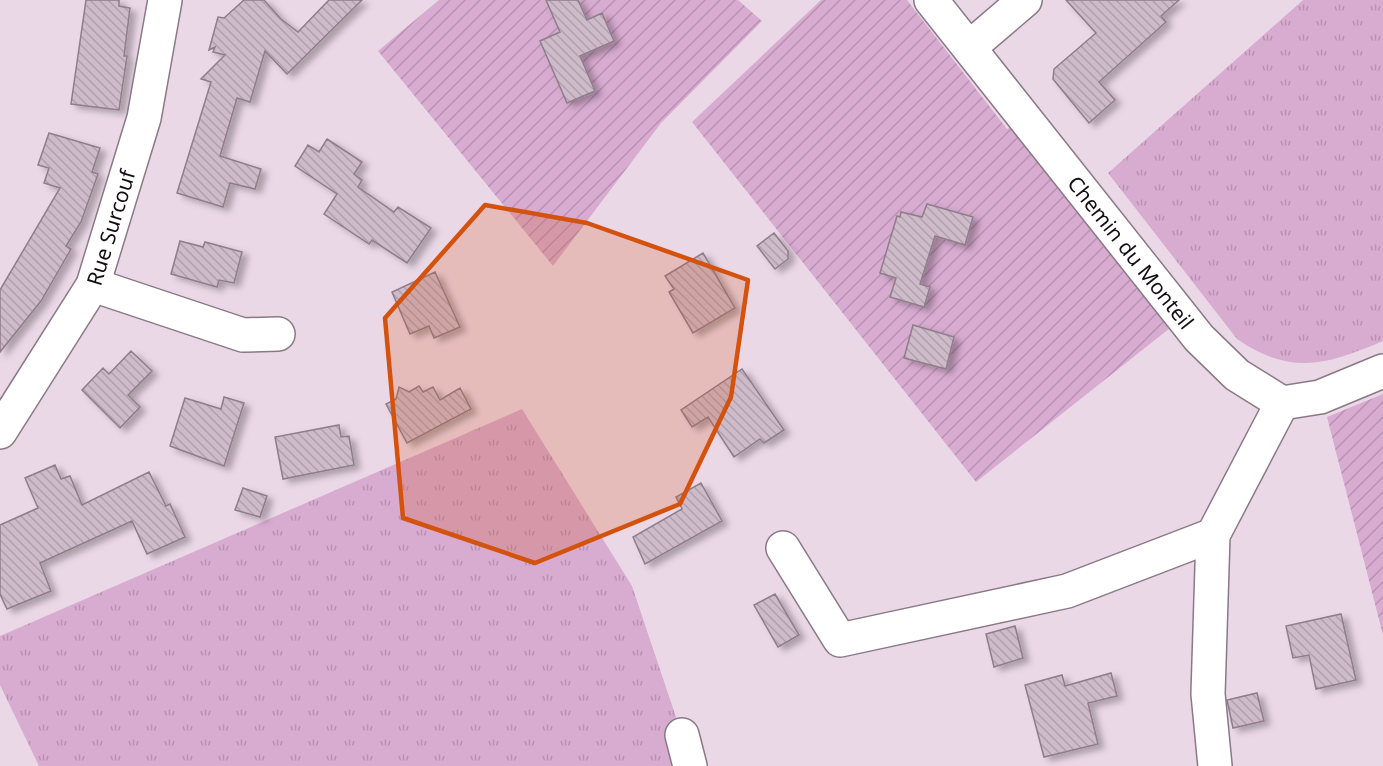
<svg xmlns="http://www.w3.org/2000/svg" width="1383" height="766" font-family="'Noto Sans',sans-serif">
<style>
.grass{fill:url(#grass-tufts)}
.garden{fill:url(#garden-furrows)}
.building{fill:url(#building-back-hatch);stroke:#8e7d8a;stroke-width:1.5;filter:url(#shadow)}
.lines{fill:none;stroke-linecap:round;stroke-linejoin:round}
.minor-casing{stroke:#8a7986;stroke-width:36}
.minor{stroke:#fff;stroke-width:33}
.marked{fill:#d3520d;fill-opacity:0.2;stroke:#d3520d;stroke-width:4.5;stroke-linejoin:round}
.labels{text-anchor:middle;dominant-baseline:central;stroke-width:4.5;stroke-linejoin:round;paint-order:stroke}
.street-label{font-size:21px;fill:#140e13;stroke:#f8e5f4}
</style>
<defs>
<pattern id="grass-tufts" width="24" height="20" patternUnits="userSpaceOnUse" patternTransform="scale(1.5)"><rect width="24" height="20" fill="#d8abd0"/><path d="M3 7l-1-3M5 7V3M7 7l1-3M15 17l-1-3M17 17v-4M19 17l1-3" fill="none" stroke="#b892b2"/></pattern>
<pattern id="garden-furrows" width="10" height="10" patternUnits="userSpaceOnUse" patternTransform="scale(1.5)"><rect width="10" height="10" fill="#d8abd0"/><path d="M-1 1l2-2M0 10L10 0M9 11l2-2" fill="none" stroke="#b892b2"/></pattern>
<pattern id="building-back-hatch" width="6" height="6" patternUnits="userSpaceOnUse" patternTransform="scale(1.5)"><rect width="6" height="6" fill="#cebbca"/><path d="M-1 5l2 2M0 0l6 6M5-1l2 2" fill="none" stroke="#b0a0ad"/></pattern>
<filter id="shadow"><feDropShadow dx="6" dy="4" stdDeviation="3" flood-color="#0004"/></filter>
</defs>
<rect width="100%" height="100%" fill="#ebd8e7"/>
<path class="grass" d="M1303,0h80v341c-56,24 -92,35 -146,-2l-129,-166z
M522,409l110,177 50,149 7,31h-650l-39,-81v-49z"/>
<path class="garden" d="M439,0h299l24,21 -101,102 -108,143 -175,-215z
M821,0h86l100,129 7,-3 156,202 -194,154 -284,-360z
M1383,394v241l-56,-218z"/>
<path class="building" d="M86,0h33v6l11,2 -6,48h3l-8,54 -48,-6z
M244,0h20l17,19 17,13 31,-32h33l-75,74 -22,-23 -15,51 -13,-4 -17,58 41,13 -6,20 -25,-6 -7,24 -46,-14 34,-111 -10,-3 24,-24 -12,-3 2,-5 -6,3 9,-33 6,1z
M546,0h32l9,20 15,-7 12,28 -34,15 15,35 -28,12 -27,-62 20,-9z
M1066,0h113l-18,16 5,6 -67,60 16,18 -26,23 -36,-44 1,-10 42,-36z
M49,133l51,15 -8,24 6,2 -17,48 -15,24 5,3 -30,52 -41,51v-62l60,-102 -16,-5 5,-15 -11,-3z
M327,139l35,23 -8,12 8,6 -4,7 36,25 4,-5 33,21 -24,35 -35,-23 -3,4 -45,-30 13,-20 -42,-28 13,-21 11,7z
M927,204l46,13 -8,28 -30,-9 -15,48 10,3 -6,20 -34,-10 6,-19 -16,-5 17,-57 3,1 1,-5 21,5z
M774,233l14,18v8l-13,10 -18,-23z
M180,241l23,6 2,-5 37,10 -8,31 -15,-3 -2,7 -46,-13z
M703,253l32,55 -42,25 -24,-41 5,-3 -9,-13z
M435,272l25,55 -26,11 -5,-12 -19,8 -18,-42z
M913,325l41,12 -8,32 -42,-11z
M131,351l21,20 -24,24 12,12 -20,21 -38,-38 21,-22 6,6z
M742,369l42,61 -20,13 -4,-4 -26,18 -26,-40 -16,10 -11,-17z
M419,386l4,6 10,-5 7,13 20,-12 11,21 -64,34 -21,-39 10,-5 3,-12 10,5z
M224,397l20,6 -20,63 -54,-20 15,-48 36,11z
M339,425l2,12 8,-1 5,29 -71,14 -8,-42z
M55,465l6,14 9,-3 12,29 67,-33 17,34 4,-2 15,33 -38,17 -15,-33 -92,42 11,28 -44,18 -7,-15v-69l38,-17 -13,-30z
M701,483l21,38 -77,43 -12,-27 49,-28 -6,-12z
M243,488l24,8 -7,21 -25,-7z
M775,594l24,41 -21,12 -24,-42z
M1341,614l15,66 -40,9 -7,-34 -16,3 -7,-32z
M1015,626l8,32 -29,9 -8,-33z
M1111,673l6,23 -29,7 10,41 -54,13 -19,-72 37,-10 3,11z
M1257,693l7,28 -31,7 -6,-28z"/>
<g class="lines">
<g class="minor-casing">
<g id="minor">
<path id="s1" d="M931,0l268,338 38,37 45,28 38,-6 63,-26"/>
<path d="M970,47l55,-47"/>
<path d="M93,285l150,50 35,-1"/>
<path id="s2" d="M0,432l93,-147 51,-167 21,-118"/>
<path d="M783,548l57,92 227,-49 146,-56"/>
<path d="M682,735l8,31"/>
<path d="M1215,766l-7,-72 5,-159 69,-132"/>
</g>
</g>
<use href="#minor" class="minor"/>
</g>
<path class="marked" d="M485,205l102,18 161,57 -17,117 -51,107 -145,59 -132,-45 -18,-200z"/>
<g class="labels">
<g class="street-label">
<text stroke="none"><textPath href="#s2" startOffset="234">Rue Surcouf</textPath></text>
<text stroke="none"><textPath href="#s1" startOffset="322">Chemin du Monteil</textPath></text>
</g>
</g>
</svg>
